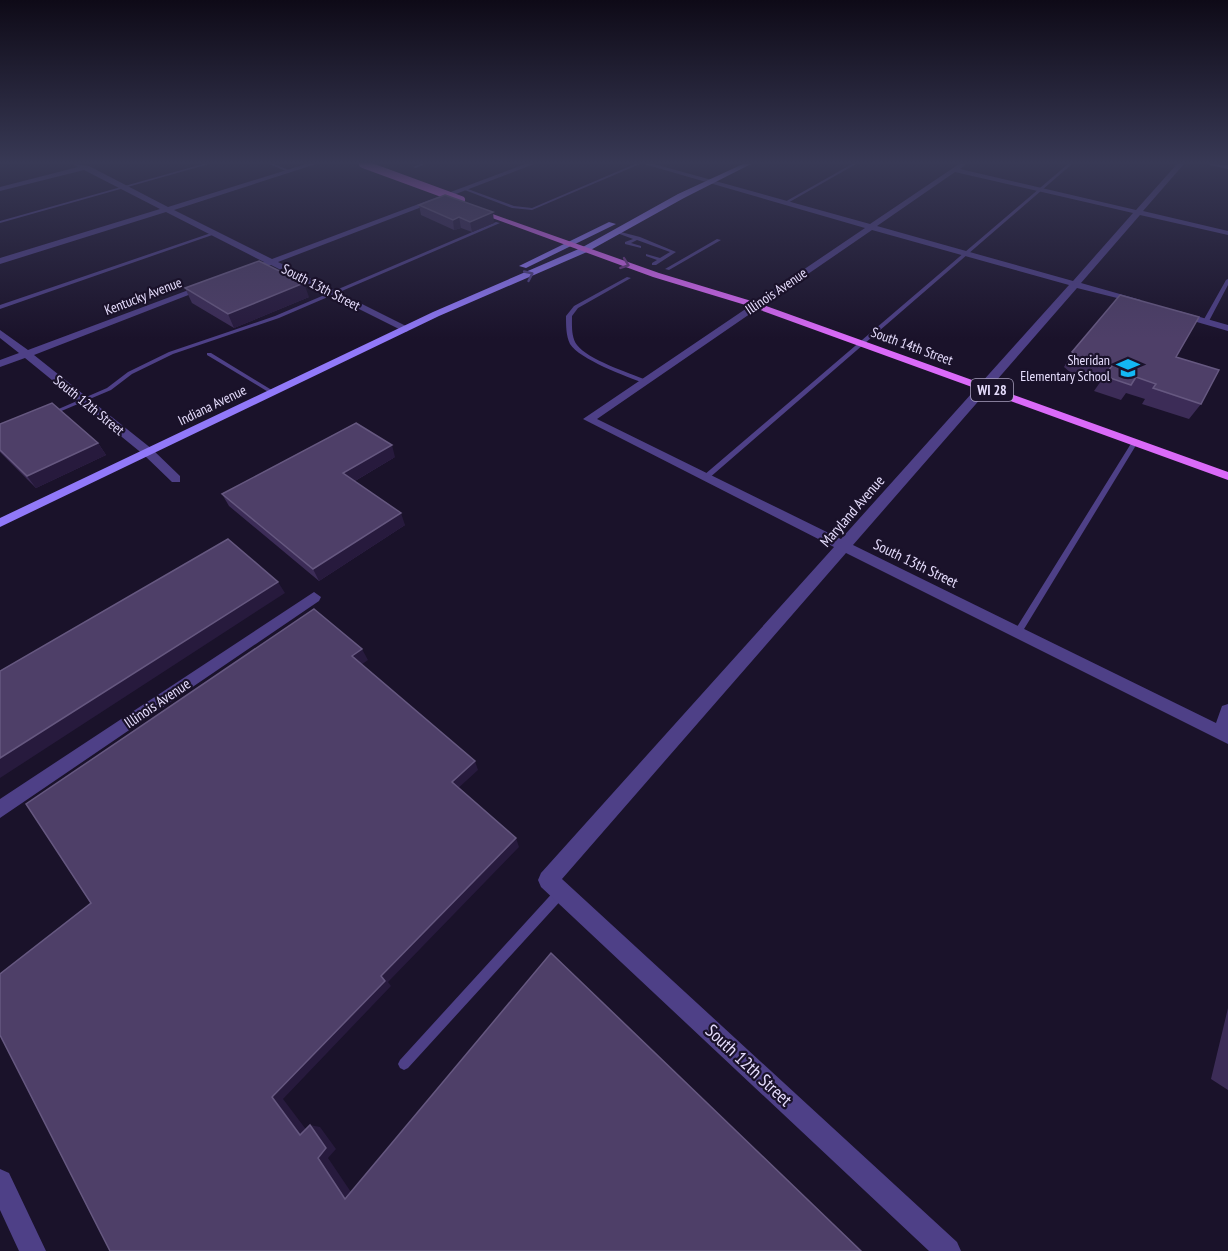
<svg xmlns="http://www.w3.org/2000/svg" width="1228" height="1251" font-family="'PT Sans Narrow',sans-serif">
<style>
.lines{fill:none;stroke-linecap:round;stroke-linejoin:round}
.lane{fill:#4e4087;fill-rule:evenodd}
.street{fill:#4e4087;fill-rule:evenodd}
.secondary{fill:#9179f9;fill-rule:evenodd}
.primary{fill:#da6af8;fill-rule:evenodd}
.primary-bridge{stroke:#da6af8;stroke-width:8}
.wall{fill:#3c2c57}
.shaded-wall{fill:#271a3d}
.building{fill:#4e3f68;stroke:#665880;stroke-width:1.5}
.oneway{stroke:#703a87}
.oneway2{stroke:#504087}
.labels{text-anchor:middle;dominant-baseline:central;stroke-width:4.5;stroke-linejoin:round;paint-order:stroke}
.far-street-label{font-size:14px;fill:#e6ddfd;stroke:#1a122a}
.far-poi-label{font-size:14px;fill:#e6ddfd;stroke:#1a122a;text-anchor:end}
.shield{fill:#1a122a;stroke:#a9a0be;stroke-width:1.5}
.shield-label{font-size:14px;font-weight:bold;fill:#e6ddfd}
.street-label{font-size:15px;fill:#e6ddfd;stroke:#1a122a}
.near-street-label{font-size:18px;fill:#e6ddfd;stroke:#1a122a}
</style>
<rect width="100%" height="100%" fill="#1a122a"/>
<g class="lines">
<path class="lane" d="M203,164h6l-209,59v-2z
M269,164h5l17,7 -3,1z
M420,164h5l-9,4 -3,-1z
M635,164h5l-108,46 -20,-2 -50,-19 3,-1 49,18 18,2z
M852,164h4l-70,40 -3,-1z
M1068,164h4l-364,315h-4v-4z
M496,222l4,1 -221,95 -106,36 -41,20 -21,16 -59,25 -2,1 -3,-2 60,-26 21,-16 41,-20 106,-36z
M617,231l23,6 36,15 -20,13h-4v-2l5,-3 -11,-4v-2l14,4 10,-6 -33,-12 -6,3 10,3v2l-16,-4v-2l8,-3 -16,-6z
M214,232l4,1 -218,76v-4z
M717,239l4,1 -52,30 -4,-1z
M627,277l4,1 -53,30 -6,8c0,9 -1,21 5,29 10,14 52,28 69,35l1,1 -3,2c-17,-6 -65,-24 -74,-39 -4,-8 -4,-19 -4,-28l8,-10z
M1228,279v6l-19,36 -5,1 -1,-1 23,-41z
M207,353h4l64,39 -5,1 -63,-38z
M1135,440l3,2 -117,192h-6l-1,-2 1,-2 117,-188z
M561,887l4,1 1,4 -1,4 -157,172 -4,2 -4,-2 -2,-4 2,-4 157,-172z"/>
<path class="street" d="M74,164l15,2 79,41 138,-43h10l-142,46 98,49 253,-95h9l-256,98 130,65v4l-3,1 -134,-67 -27,8v-4l20,-7 -98,-50 -166,52v-6l160,-49 -76,-39 -84,21v-4l78,-20z
M644,164h10l216,60 89,-60h7l-6,5 176,41 41,-46h7l-41,47 85,20v4l-88,-20 -59,68 60,17v4l-64,-16 -224,257 363,178 6,-17 6,-2v40l-382,-191 -284,326 395,363 4,9h-32l-388,-364 -3,-7 3,-7 293,-326 -251,-128 282,-191zM955,172l178,41 -60,68 -196,-55zM872,230l197,55 -228,254 -244,-120z
M1209,164l19,1v4l-18,-4z
M202,285l7,2 -175,68 118,94 28,27v6h-8l-28,-27 -119,-97 -25,9v-7l19,-7 -19,-15v-8l28,20z
M1179,311l49,14v6l-52,-15v-4z
M314,592l7,5 -2,4 -319,217v-19z
M0,1169l9,4 37,78h-27l-19,-41z"/>
<path class="secondary" d="M743,164h8l-67,34 -97,54 -148,64 -439,211v-9l433,-206 148,-64 97,-54z
M609,222l7,2 -90,44 -7,-2z"/>
<path class="primary" d="M473,207l186,66 99,30 470,169v8l-476,-173 -99,-30 -180,-66z"/>
<path class="primary-bridge" d="M363,164l98,36"/>
</g>
<path class="wall" d="M419,205l75,18 -22,9 -11,-4 -7,2 -33,-15z
M185,288l124,9 -75,31 -42,-25z
M1072,352l104,5 25,47 -12,15 -47,-15 3,-5 -19,-6 -5,7 -27,-9 7,-10 -30,-8 -7,-6z
M0,424l98,19 8,12 -70,33 -36,-36z
M395,457l-40,24 50,44 -86,56 -90,-75 -7,-12z
M1228,1008v82l-17,-11z"/>
<path class="shaded-wall" d="M493,212l1,11 -22,9 -2,-10z
M459,217l2,11 -7,2 -1,-10z
M304,283l5,14 -75,31 -6,-14z
M98,443l8,12 -70,33 -9,-12z
M392,445l3,12 -47,28 -5,-12z
M401,513l4,12 -86,56 -6,-12z
M278,582l7,11 -285,185v-20z
M362,649l6,11 -10,7 -6,-11z
M475,761l3,9 -23,21 -3,-9z
M516,838l3,9 -131,135 3,4 -108,113 28,37 -11,-1 -28,-38 109,-121z
M310,1125l10,2 16,22 -8,9 27,40 -10,1 -27,-41z"/>
<path class="building" d="M445,195l48,17 -23,10 -11,-5 -6,3 -34,-15z
M259,261l45,22 -76,31 -43,-26z
M1120,295l79,22 -23,40 43,13 -18,34 -48,-16 3,-4 -20,-7 -5,8 -27,-9 8,-10 -32,-8 -8,-6z
M52,403l46,40 -71,33 -27,-26v-26z
M356,423l36,22 -49,28 58,40 -88,56 -91,-75z
M228,539l50,43 -278,176v-87z
M314,609l48,40 -10,7 123,105 -23,21 64,56 -135,138 4,5 -113,116 28,38 10,-10 16,23 -8,10 27,41 206,-246 310,298h-751l-110,-216v-61l91,-71 -65,-99z"/>
<defs><path id="oneway-chevron" d="M-2-3.5L2.5 0L-2 3.5" fill="none" stroke-width="1.6" stroke-linecap="round" stroke-linejoin="round" transform="scale(1.5)"/></defs>
<use class="oneway" href="#oneway-chevron" transform="translate(625 264) rotate(20)"/>
<use class="oneway2" href="#oneway-chevron" transform="translate(529 275) rotate(-25)"/>
<linearGradient id="sky" x2="0" y2="1"><stop stop-color="#0e0a17"/><stop offset="0.48" stop-color="#383955"/><stop offset="1" stop-color="#383955" stop-opacity="0"/></linearGradient>
<rect width="1228" height="339" fill="url(#sky)"/>
<defs>
<g id="school-bare" transform="scale(1.8)"><path d="M0-5L7-2L0 1L-7-2ZM-4 1L0 2.5L4 1V4Q0 6-4 4Z" fill="#13b8f4" stroke="#1a122a" stroke-width="2.5" paint-order="stroke"/></g>
</defs>
<g fill-rule="evenodd">
<use href="#school-bare" x="1128" y="368"/>
</g>
<g class="labels">
<g class="far-street-label">
<text transform="translate(321 287) rotate(27)">South 13th Street</text>
<text transform="translate(776 291) rotate(-34)">Illinois Avenue</text>
<text transform="translate(143 296) rotate(-21)">Kentucky Avenue</text>
<text transform="translate(912 346) rotate(20)">South 14th Street</text>
<text transform="translate(89 405) rotate(39)">South 12th Street</text>
<text transform="translate(212 405) rotate(-26)">Indiana Avenue</text>
</g>
<g class="far-poi-label">
<text x="1110" y="360">Sheridan<tspan x="1110" dy="16">Elementary School</tspan></text>
</g>
<rect class="shield" x="971" y="379" width="42" height="22" rx="4.5"/>
<g class="shield-label">
<text x="992" y="390">WI 28</text>
</g>
<g class="street-label">
<text transform="translate(852 511) rotate(-49)">Maryland Avenue</text>
<text transform="translate(916 563) rotate(26)">South 13th Street</text>
<text transform="translate(157 703) rotate(-34)">Illinois Avenue</text>
</g>
<g class="near-street-label">
<text transform="translate(749 1065) rotate(43)">South 12th Street</text>
</g>
</g>
</svg>
